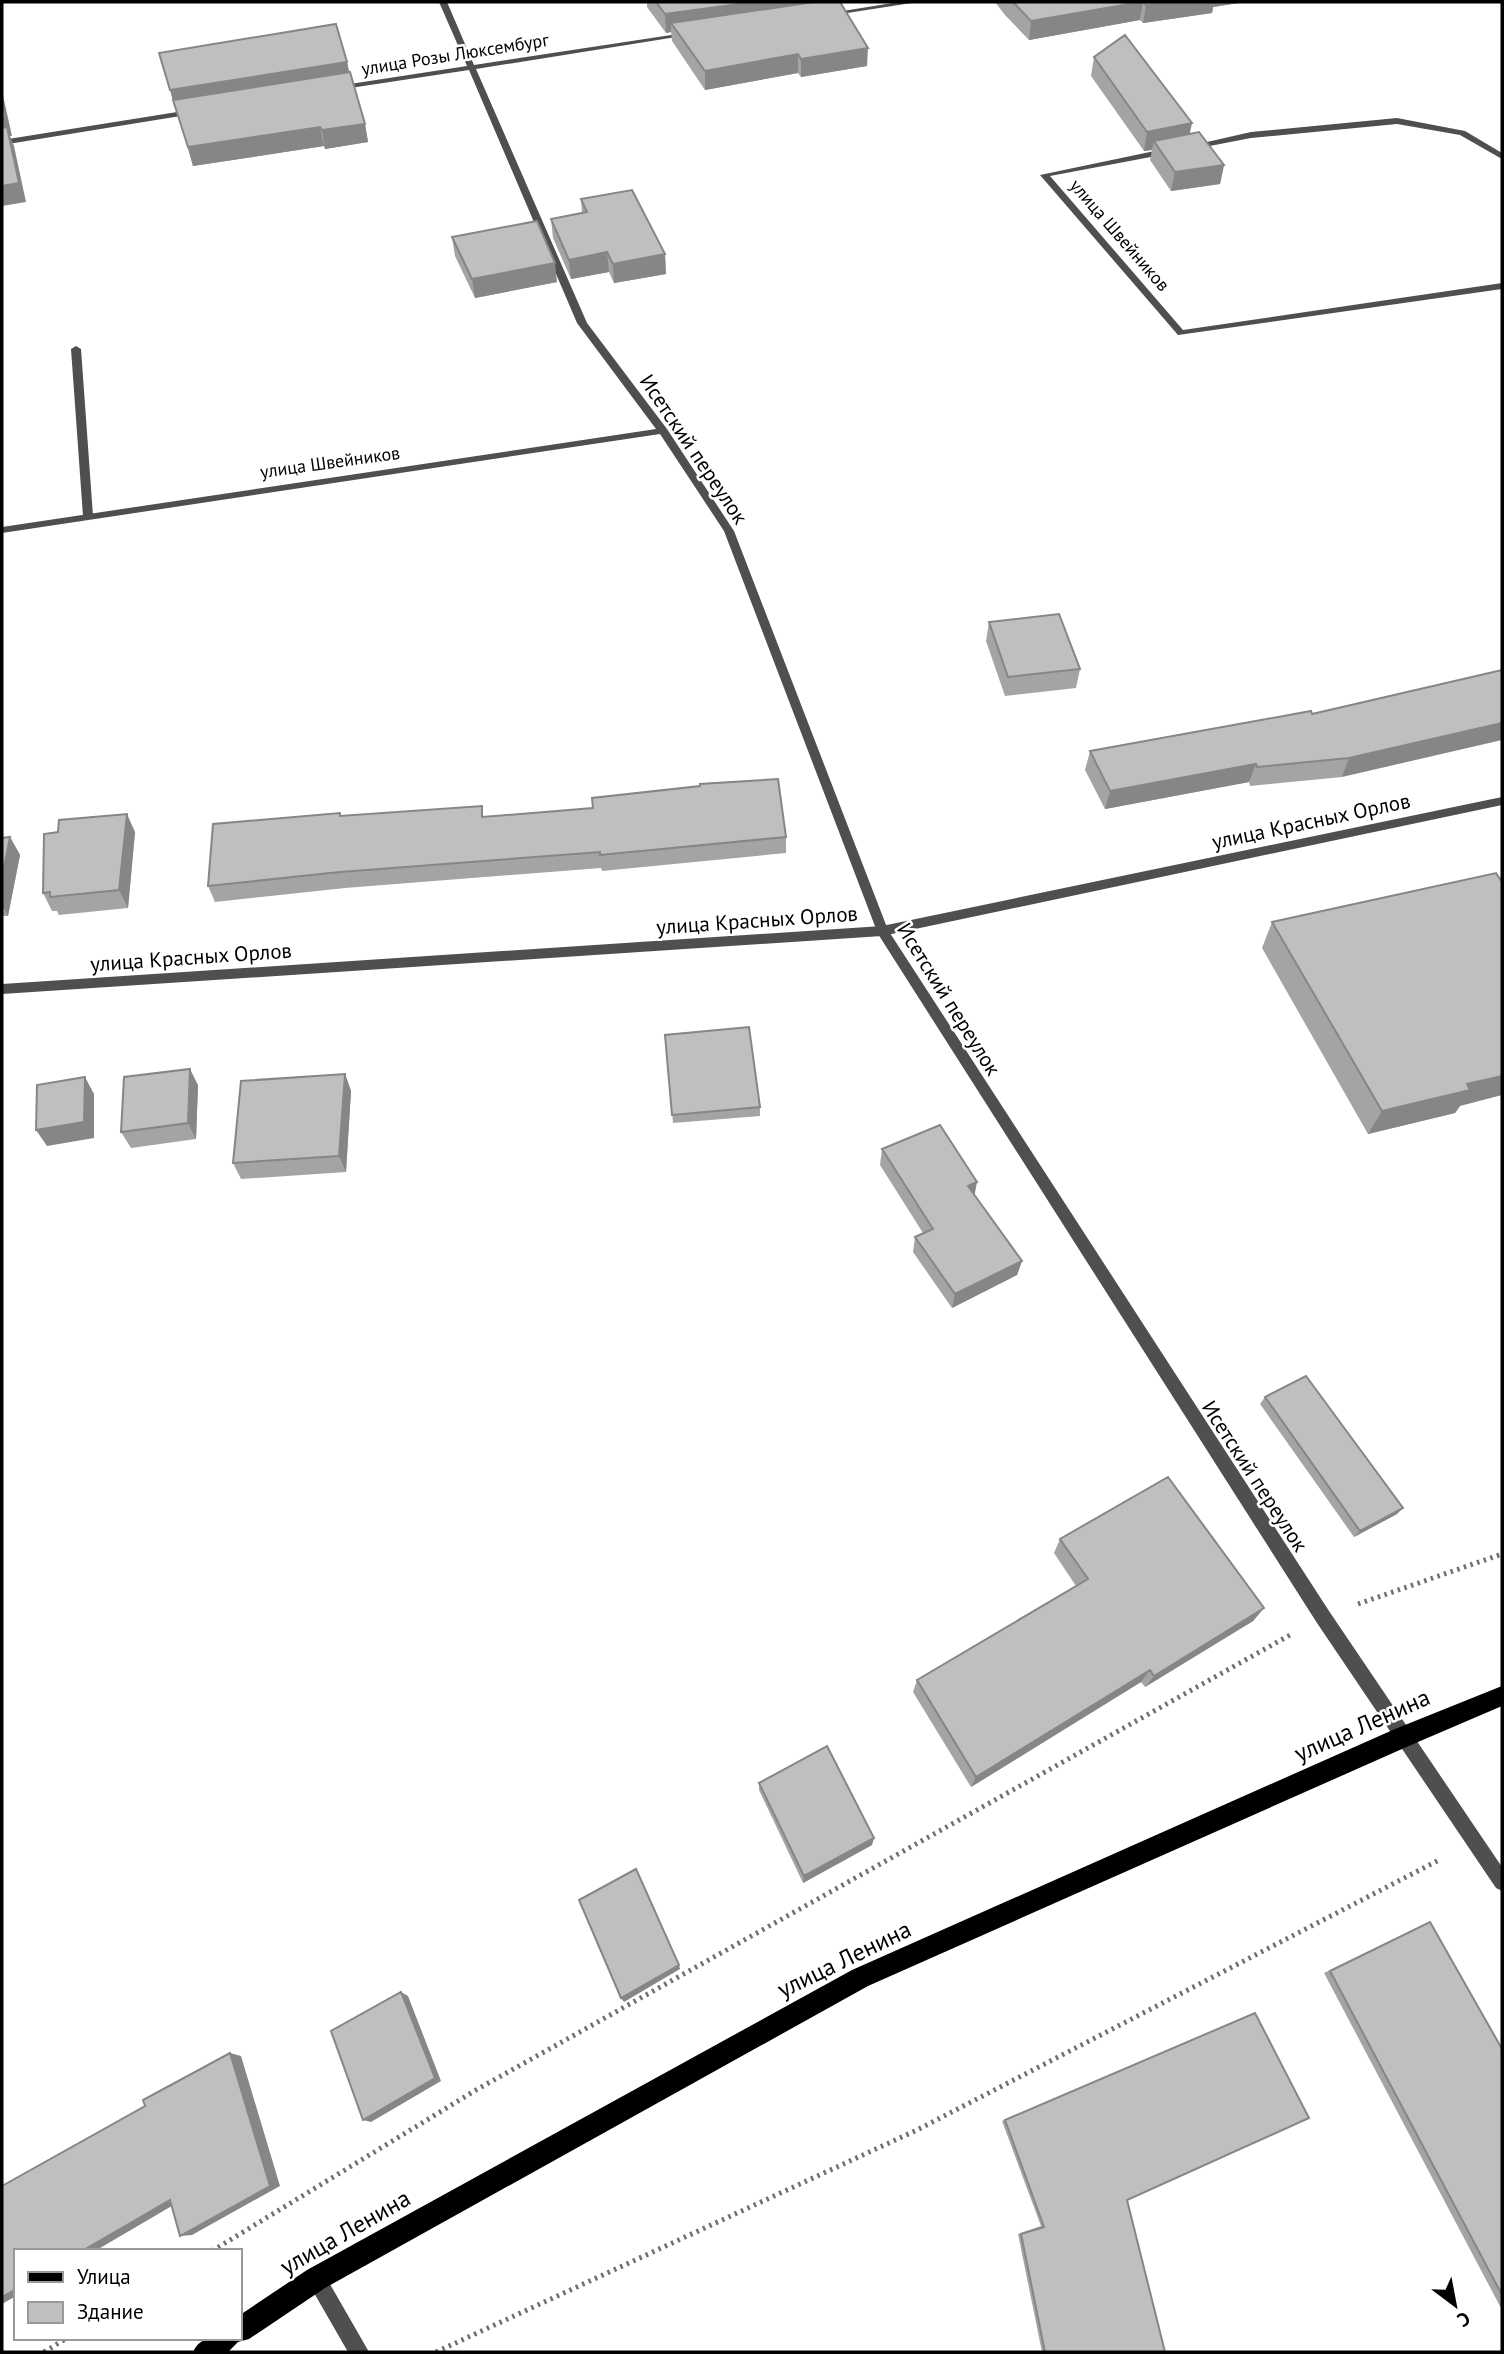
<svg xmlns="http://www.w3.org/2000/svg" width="1504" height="2354" font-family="'PT Sans',sans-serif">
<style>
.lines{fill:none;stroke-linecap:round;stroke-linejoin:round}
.path{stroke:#717171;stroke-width:5;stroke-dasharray:2.5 4.5;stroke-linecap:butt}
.service{fill:#4f4f4f;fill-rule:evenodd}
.minor{fill:#4f4f4f;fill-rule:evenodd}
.tertiary{fill:#4f4f4f;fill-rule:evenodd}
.primary{fill:#000;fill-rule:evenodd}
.wall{fill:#a4a4a4}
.shaded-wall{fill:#868686}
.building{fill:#bfbfbf;stroke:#868686;stroke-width:2}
.labels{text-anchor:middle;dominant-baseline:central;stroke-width:5;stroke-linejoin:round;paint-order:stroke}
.far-street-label{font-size:18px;fill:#000;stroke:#fff}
.street-label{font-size:21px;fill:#000;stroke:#fff}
.near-street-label{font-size:24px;fill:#000;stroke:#fff}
</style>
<rect width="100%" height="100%" fill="#fff"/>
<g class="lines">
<path class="path" d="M1358,1604l144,-50
M212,2251l264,-161 814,-455
M44,2352l23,-14
M436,2352l481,-222 524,-271"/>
<path class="service" d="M76,346l5,3 12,167 -5,3 -5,-3 -12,-167z"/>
<path class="minor" d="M439,2h8l27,63 217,-33 4,2 -219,35 111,254 80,106 67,102 154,399 441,681 173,256v24l-6,-3 -179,-265 -439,-689 -154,-403 -64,-97 -658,99v-6l654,-98 -79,-106 -108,-253 -132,20 -4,-2 4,-2 130,-20z
M899,2h19l-90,14 -4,-2z
M196,109l4,2 -1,2 -197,32v-5z
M1397,118l68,13 37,22v6l-42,-24 -63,-11 -146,14 -62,12 -4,-3 66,-15z
M1169,148l3,1v4l-122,23 133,154 319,-47v6l-324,46 -138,-160z
M316,2269l7,3 46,80h-21l-42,-73 3,-7z"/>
<path class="tertiary" d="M1502,797v8l-620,131 -880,58v-10l880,-58z"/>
<path class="primary" d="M1502,1686v20l-91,39 -543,241 -543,302 -76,51 -11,3 -10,10h-35c8,-19 29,-14 47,-14v-23l67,-45 545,-300 543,-241z"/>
</g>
<path class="wall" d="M647,2h193l27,64 -66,11 -3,-4 -93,17 -33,-49 -1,-9 -5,1 -19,-26z
M995,2h250l-32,5 -1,6 -69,10 -3,-3 -111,20 -24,-25z
M159,53l188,9 2,10 16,52 3,18 -43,7 -1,-3 -131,20z
M1094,57l96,77 34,31 -4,19 -49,7 -21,-31 2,-10 -8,1 -53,-75z
M581,199l84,55 1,20 -52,9 -5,-11 -38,7 -18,-41 -2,-19 31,-6z
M452,237l105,45 -82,16 -20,-42z
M989,622l91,47 -4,19 -71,8 -19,-55z
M1502,670l-160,107 -92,9 -1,-4 -144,27 -20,-39 5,-19 222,-37z
M340,813l1,3 143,1 302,20v16l-184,18 -1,-3 -256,20 -130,14 -7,-16z
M135,832l-7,76 -69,7 -2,-4h-5l-9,-18z
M10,837l10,18 -12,61h-6v-78z
M1272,922l188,184 -5,7 -87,21 -106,-186z
M665,1035l95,72v9l-87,7z
M345,1074l6,17 -5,81 -105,7 -8,-16z
M198,1085l-2,54 -65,9 -10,-16z
M882,1149l92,47 48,65 -5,14 -65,33 -39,-56 2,-15 8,-4 -43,-68z
M1265,1397l132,117 -43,23 -94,-133z
M1060,1539l204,69 -11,13 -108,66 -4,-5 -170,105 -58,-95 4,-12 159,-94 -22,-33z
M759,1783l113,62 -69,38 -44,-93z
M1424,1925l78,124v261l-178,-337z
M1255,2013l-128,187 38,152h-123l-24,-118 23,-8 -39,-105z"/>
<path class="shaded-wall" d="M754,2h78l-161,21v9l-5,1 -1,-19z
M1143,2l-3,18 -111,20 2,-19z
M1166,2h79l-32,5 -1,6 -69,10 3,-18z
M868,48l-1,18 -66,11v-18z
M798,54v19l-93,17v-19z
M347,62l4,19 -178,19 2,9 -5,-19z
M2,91l10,45h-2l4,10 12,56 -24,4z
M1192,123l-4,19 -34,-1 -2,9 -8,1 3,-19z
M365,124l3,18 -43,7 -3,-19z
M320,127l4,19 -131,20 -5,-19z
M1224,165l-4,19 -49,7 4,-19z
M607,252l2,20 -38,7 -2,-19z
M665,254l1,20 -52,9 -1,-19z
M555,263l2,19 -82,16 -3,-19z
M1502,723v17l-160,37 7,-19z
M1256,764l-7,18 -144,27 5,-18z
M127,814l8,18 -7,76 -9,-18z
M10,837l10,18 -12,61 -6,-11v-27z
M190,1069l8,16 -2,54 -8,-16z
M345,1074l6,17 -5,81 -7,-16z
M1502,1076v19l-42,11 -5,7 -87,21 14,-23 85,-27z
M85,1077l9,17v44l-47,8 -11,-16z
M977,1182l-3,16 -6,-12z
M1022,1261l-5,14 -65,33 3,-14z
M1403,1508l-6,6 -43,23 6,-6z
M1264,1608l-11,13 -108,66 9,-11z
M1150,1670l-9,12 -170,105 5,-10z
M874,1838l-2,7 -69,38 1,-7z
M679,1965l1,4 -56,33 -3,-4z
M401,1992l7,4 33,85 -70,41 -8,-2z
M230,2053l11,3 39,130 -88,49 -12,1z
M170,2200h12l-87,51h-13z
M16,2289v7l-14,8v-7z"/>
<path class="building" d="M656,2h98l-89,12z
M814,2h26l28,46 -67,11 -3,-5 -93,17 -34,-48z
M1013,2h128l-110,19z
M1144,2h22l-20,3z
M336,24l11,38 -177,28 -11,-37z
M1125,35l67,88 -45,9 -53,-75z
M350,72l15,52 -43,6 -2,-3 -132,20 -15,-47z
M2,101l3,16h-3z
M7,127l12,56 -17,3v-58z
M1199,132l25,33 -49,7 -21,-31z
M632,190l33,64 -52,10 -6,-12 -38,8 -18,-41 36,-7 -6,-13z
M537,221l18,42 -83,16 -20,-42z
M1059,614l21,55 -72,8 -19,-55z
M1502,670v53l-153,35 -92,9 -1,-3 -146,27 -20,-40 221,-40 1,3z
M778,779l8,58 -186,18v-3l-260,20 -132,14 5,-62 127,-11v3l142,-10v11l111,-9 -1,-10 108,-12v-2z
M127,814l-8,76 -69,7v-5l-7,1 1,-59 14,-2 1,-12z
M10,837l-8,41v-40z
M1496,873l6,9v194l-35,8 3,6 -88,21 -110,-189z
M749,1027l11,80 -88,8 -7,-80z
M190,1069l-2,54 -67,9 3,-55z
M345,1074l-6,82 -106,7 8,-82z
M85,1077l-1,45 -48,8 1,-45z
M940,1125l37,57 -9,4 54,75 -67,33 -40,-57 18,-8 -51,-80z
M1306,1376l97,132 -43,23 -95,-134z
M1168,1477l96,131 -110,68 -4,-6 -174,107 -59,-97 171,-101 -28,-40z
M827,1746l47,92 -70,38 -45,-93z
M636,1869l43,96 -58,33 -42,-98z
M1430,1922l72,127v246l-172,-324z
M401,1992l34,86 -72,42 -32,-89z
M1255,2013l54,105 -182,82 38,152h-120l-24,-118 23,-7 -39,-107z
M230,2053l40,133 -90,50 -10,-36 -88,51h-66v38l-14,8v-111l143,-80 -2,-6z"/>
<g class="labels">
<g class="far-street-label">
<text transform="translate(455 54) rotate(-9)">улица Розы Люксембург</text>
<text transform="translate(1120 235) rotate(49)">улица Швейников</text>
<text transform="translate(330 462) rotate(-8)">улица Швейников</text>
</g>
<g class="street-label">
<text transform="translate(694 449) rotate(56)">Исетский переулок</text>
<text transform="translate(1311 821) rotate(-12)">улица Красных Орлов</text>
<text transform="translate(757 920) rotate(-4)">улица Красных Орлов</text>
<text transform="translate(191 957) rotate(-4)">улица Красных Орлов</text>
<text transform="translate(949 999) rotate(58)">Исетский переулок</text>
<text transform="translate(1255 1476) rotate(57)">Исетский переулок</text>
</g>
<g class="near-street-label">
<text transform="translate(1362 1725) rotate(-24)">улица Ленина</text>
<text transform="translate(844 1959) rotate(-26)">улица Ленина</text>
<text transform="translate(345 2232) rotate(-30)">улица Ленина</text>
</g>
</g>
<rect width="1504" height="2354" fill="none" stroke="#000000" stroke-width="7"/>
<rect x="14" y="2249" width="228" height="91" fill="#ffffff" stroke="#999999" stroke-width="2"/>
<rect x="28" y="2272" width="35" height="10" fill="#000000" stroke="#999999" stroke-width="2"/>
<text x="77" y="2284" font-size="21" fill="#000000">Улица</text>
<rect x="28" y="2302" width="35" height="21" fill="#bfbfbf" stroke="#999999" stroke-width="2"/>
<text x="77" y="2319" font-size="21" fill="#000000">Здание</text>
<g transform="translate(1455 2305) rotate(148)" stroke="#ffffff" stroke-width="5" paint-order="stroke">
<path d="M0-5L12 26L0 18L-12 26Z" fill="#000000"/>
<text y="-10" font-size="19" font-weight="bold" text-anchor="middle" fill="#000000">С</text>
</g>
</svg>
